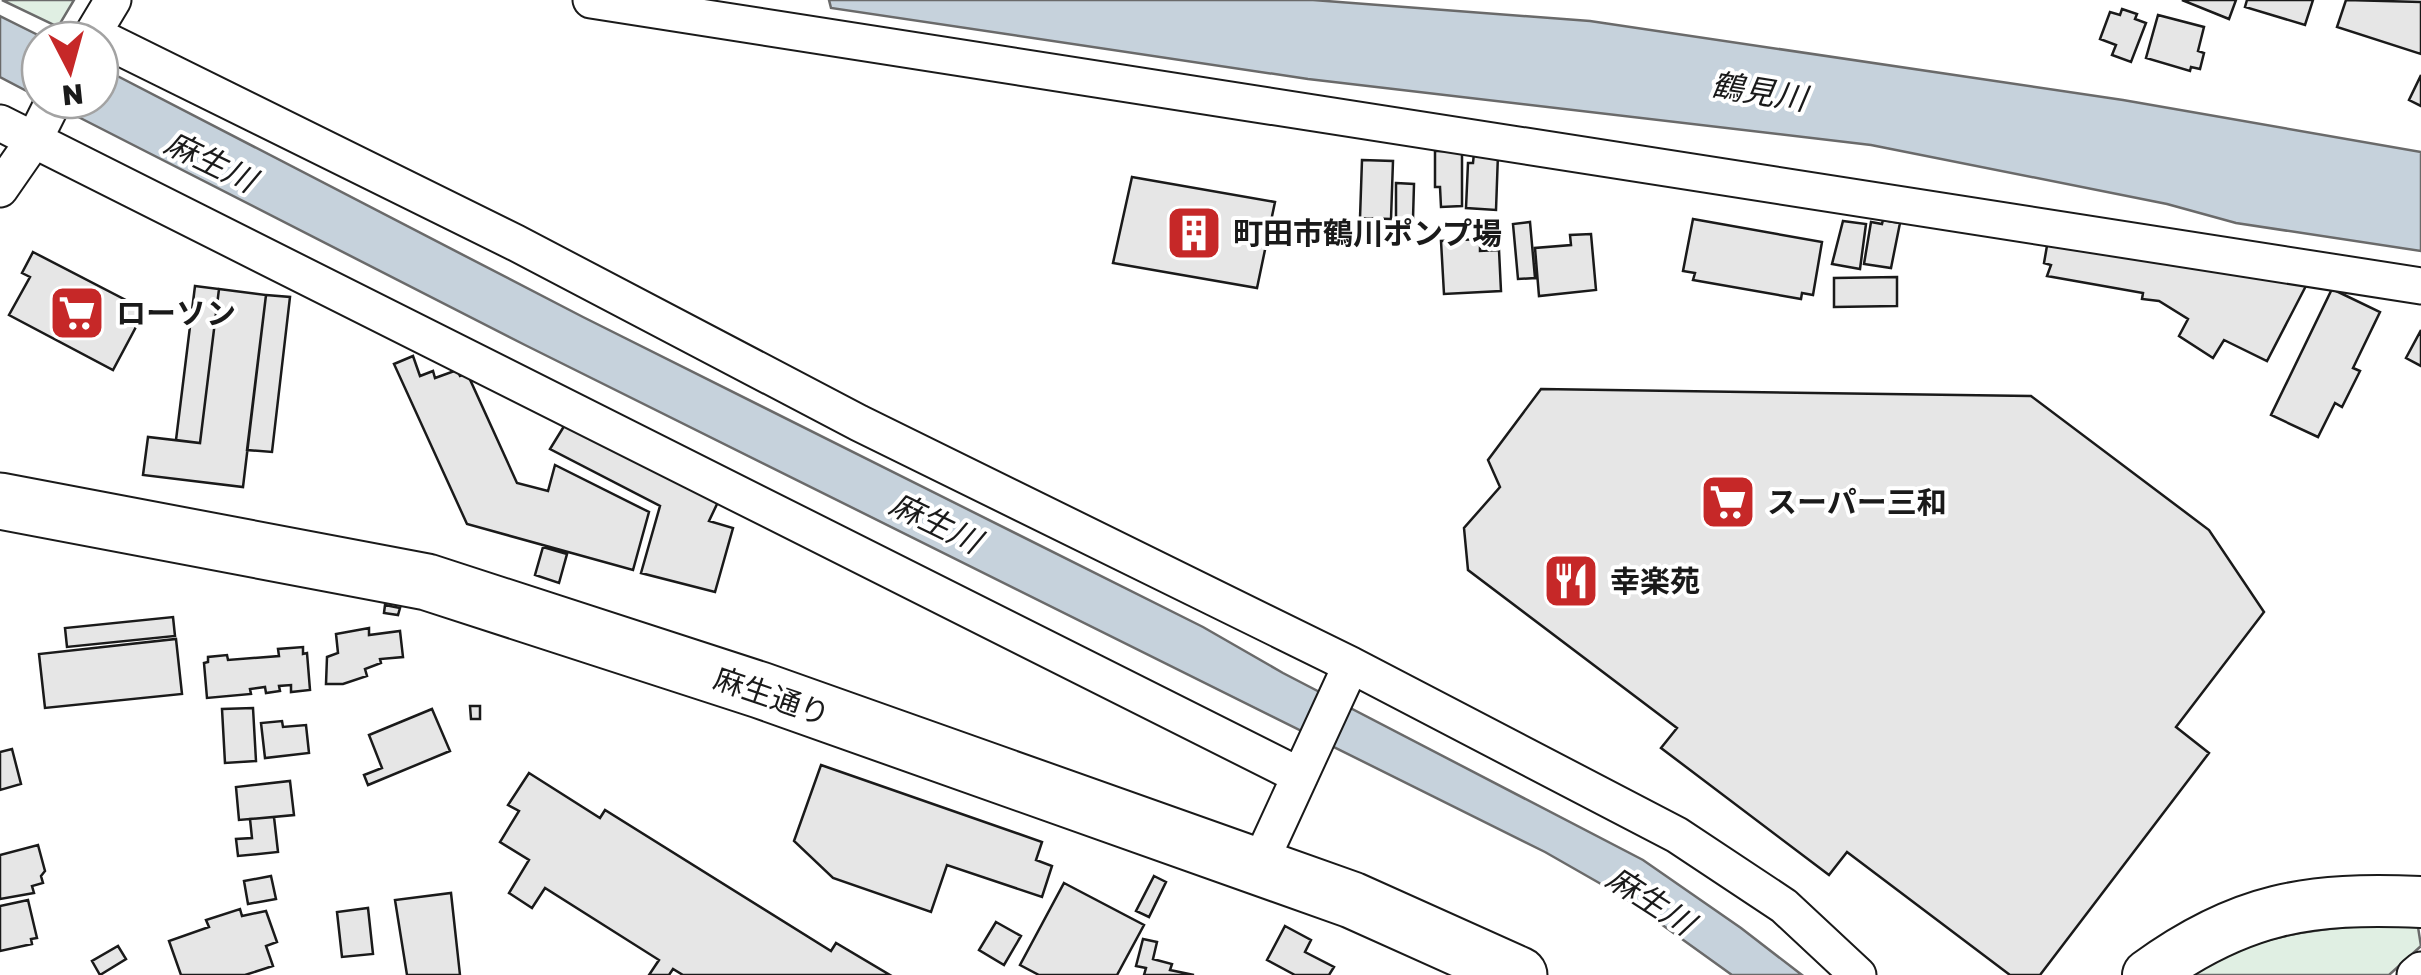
<svg xmlns="http://www.w3.org/2000/svg" width="2421" height="975" font-family="'Golos Text','Noto Sans JP',sans-serif">
<style>
.green{fill:#e0efe3;stroke:#6a6a6a;stroke-width:2.5}
.water{fill:#c6d2dc;stroke:#6a6a6a;stroke-width:2.5}
.building{fill:#e6e6e6;stroke:#1a1a1a;stroke-width:2.5}
.lines{fill:none;stroke-linecap:round;stroke-linejoin:round}
.street-casing{stroke:#1a1a1a;stroke-width:39}
.secondary-casing{stroke:#1a1a1a;stroke-width:54}
.primary-casing{stroke:#1a1a1a;stroke-width:59}
.street{stroke:#fff;stroke-width:35}
.secondary{stroke:#fff;stroke-width:50}
.primary{stroke:#fff;stroke-width:55}
.labels{text-anchor:middle;dominant-baseline:central;stroke-width:8;stroke-linejoin:round;paint-order:stroke}
.poi-label{font-size:30px;font-weight:bold;fill:#1a1a1a;stroke:#fff;text-anchor:start}
.street-label{font-size:30px;fill:#1a1a1a;stroke:#fff}
.water-label{font-size:32px;font-style:italic;fill:#1a1a1a;stroke:#fff}
</style>
<rect width="100%" height="100%" fill="#fff"/>
<path class="green" d="M2,0h72l-16,27z
M2364,926l54,1 3,19 -32,29h-200c58,-35 108,-45 175,-49z"/>
<path class="water" d="M829,0h484l277,21 533,79 298,52v99l-185,-28 -69,-19 -296,-59 -563,-66 -477,-71z
M0,16l48,24h-8v58l-40,-21z
M100,67l483,250 620,310 80,46 360,187 98,68 61,47h-70l-110,-79 -77,-44 -1020,-507 -480,-245h55z"/>
<path class="building" d="M2182,0h54l-7,19z
M2247,0h66l-8,25 -60,-18z
M2346,0l75,2v52l-84,-27z
M2122,9l15,5 -2,5 11,4 -15,39 -19,-7 4,-10 -16,-6 10,-27 10,3z
M2158,15l46,12 -6,24 6,2 -4,16 -9,-2 -1,4 -44,-13z
M2421,75v31l-12,-6z
M1435,151h27v55l-21,1 -1,-20h-5z
M1474,153l24,1 -2,56 -30,-2 2,-45h5z
M1362,160l31,1 -2,58 -31,-1z
M1132,177l143,25 -18,86 -144,-25z
M1396,183l18,1 -1,35 -17,-1z
M1693,219l129,23 -9,53 -11,-2 -1,6 -108,-19 2,-7 -12,-2z
M1883,220l17,3 -9,45 -27,-4 7,-42 11,2z
M1843,221l23,3 -6,45 -28,-5z
M1530,222l5,56 -17,1 -5,-55z
M1591,234l5,56 -57,6 -4,-48 36,-3 -1,-10z
M1480,239v12l19,-1 2,41 -57,3 -3,-53z
M2048,240l261,40 -42,81 -43,-21 -11,18 -34,-22 9,-17 -29,-18 -17,-2 1,-6 -96,-17 4,-11 -7,-2z
M33,252l112,58 -32,60 -104,-55 21,-38 -8,-4z
M1897,277v29l-63,1v-29z
M195,286l24,3 -19,154 -24,-3z
M219,289l47,6 -23,192 -100,-12 5,-38 52,6z
M2332,289l48,23 -27,56 7,3 -18,36 -7,-4 -17,34 -47,-22z
M266,295l24,2 -18,155 -25,-2z
M2421,330v36l-15,-8z
M413,356l7,20 13,-5 2,7 22,-8 3,6 7,-3 50,110 31,8 7,-26 94,47 -16,58 -166,-46 -73,-160z
M1541,389l490,7 178,134 55,82 -88,115 33,26 -169,222h-30l-163,-123 -18,23 -168,-127 16,-20 -209,-158 -4,-42 36,-41 -12,-27z
M566,423l152,79 -9,19 24,7 -18,64 -74,-19 19,-67 -110,-57z
M543,547l24,7 -8,29 -24,-8z
M385,605l15,3 -2,7 -14,-2z
M173,617l2,19 -108,11 -2,-19z
M369,628v7l31,-4 3,26 -23,2 1,4 -16,6 2,7 -24,8h-17l1,-27 11,-4 -2,-19z
M176,639l6,55 -137,14 -6,-54z
M303,647v7l4,-1 3,37 -19,2v-7l-12,1 1,5 -14,2 -1,-6 -15,2 1,5 -44,4 -3,-35 4,-1v-5l19,-2 1,5 51,-4 -1,-7z
M470,706h10v13h-9z
M253,708l3,53 -31,2 -3,-54z
M432,709l18,42 -82,34 -4,-10 18,-7 -13,-33z
M282,721l1,6 23,-2 3,28 -44,5 -4,-35z
M12,749l9,35 -21,6v-38z
M821,765l221,77 -6,18 16,6 -10,31 -95,-32 -16,47 -98,-34 -39,-37z
M529,773l71,45 5,-8 226,141 5,-8 54,32h-207l-10,-6 -4,6h-20l10,-15 -114,-72 -13,20 -23,-15 20,-33 -29,-18 19,-31 -11,-6z
M290,781l4,34 -55,5 -3,-33z
M274,817l4,35 -40,4 -2,-17 16,-1 -2,-19z
M38,845l7,26 -4,5 2,7 -11,3 2,7 -34,6v-44z
M271,876l5,23 -28,5 -4,-23z
M1154,876l12,6 -17,35 -13,-6z
M1064,883l80,42 -27,50h-78l-19,-10z
M451,893l9,82h-53l-12,-75z
M28,900l9,38 -6,1 1,5 -32,7v-45z
M368,908l5,46 -31,3 -5,-45z
M240,909l2,7 24,-5 11,31 -11,4 7,20 -28,9h-64l-12,-34 40,-14 -3,-7z
M996,922l25,14 -17,29 -25,-15z
M1285,926l26,14 -6,12 29,15 -5,8h-34l-28,-15z
M1143,939l14,3 -4,17 19,5 -2,6 24,5h-50l2,-7 -10,-2z
M118,946l8,13 -26,16 -8,-14z"/>
<g class="lines">
<g class="street-casing">
<path id="street" d="M591,0l1830,286
M93,34l423,209 343,180 492,242 326,170 107,71 74,69
M89,40l24,-40
M0,123l1300,653
M0,189l34,-49 20,-40
M1258,867l93,-202
M2415,975l6,-5"/>
</g>
<g class="secondary-casing">
<path id="secondary" d="M2148,975c92,-67 161,-78 273,-73"/>
</g>
<g class="primary-casing">
<path id="primary" d="M0,501l427,81 333,108 592,210 167,75"/>
</g>
<use href="#street" class="street"/>
<use href="#secondary" class="secondary"/>
<use href="#primary" class="primary"/>
</g>
<defs>
<g id="building-square" transform="scale(2.875)"><rect x="-9" y="-9" width="18" height="18" rx="4" fill="#c62828" stroke="#fff"/><path d="M-4-6H4V6H1V3H-1V6H-4ZM-2.5-4.3h1.7v1.8h-1.7ZM.8-4.3h1.7v1.8H.8ZM-2.5-1h1.7V.8h-1.7ZM.8-1h1.7V.8H.8Z" fill="#fff"/></g>
<g id="supermarket-square" transform="scale(2.875)"><rect x="-9" y="-9" width="18" height="18" rx="4" fill="#c62828" stroke="#fff"/><path d="M-6-5.5h2.5l.6 2H6L4.5 2H-2.5L-4.4-4H-6ZM-1.5 3.2a1.3 1.3 0 1 0 .1 0ZM3 3.2a1.3 1.3 0 1 0 .1 0Z" fill="#fff"/></g>
<g id="restaurant-square" transform="scale(2.875)"><rect x="-9" y="-9" width="18" height="18" rx="4" fill="#c62828" stroke="#fff"/><path d="M-5-6h1v4h1v-4h1v4h1v-4h1v5L-1.5 .5V6h-2V.5L-5-1ZM5-6V6H3V1.5H1.5Q1.5-4 5-6Z" fill="#fff"/></g>
</defs>
<g fill-rule="evenodd">
<use href="#building-square" x="1194" y="233"/>
<use href="#supermarket-square" x="77" y="313"/>
<use href="#supermarket-square" x="1728" y="502"/>
<use href="#restaurant-square" x="1571" y="581"/>
</g>
<g class="labels">
<g class="poi-label">
<text x="1233" y="233">町田市鶴川ポンプ場</text>
<text x="116" y="313">ローソン</text>
<text x="1767" y="502">スーパー三和</text>
<text x="1610" y="581">幸楽苑</text>
</g>
<g class="street-label">
<text transform="translate(772 696) rotate(19)">麻生通り</text>
</g>
<g class="water-label">
<text transform="translate(1759 91) rotate(9)">鶴見川</text>
<text transform="translate(211 161) rotate(26)">麻生川</text>
<text transform="translate(936 522) rotate(26)">麻生川</text>
<text transform="translate(1651 900) rotate(33)">麻生川</text>
</g>
</g>
<g transform="translate(70 70) rotate(174)"><circle r="48" fill="#ffffff" stroke="#a3a3a3" stroke-width="2.5"/>
<path d="M0-8L18 38L0 25L-18 38Z" fill="#c62828"/>
<text y="-15" font-size="28" font-weight="bold" text-anchor="middle" fill="#1a1a1a">N</text>
</g>
</svg>
